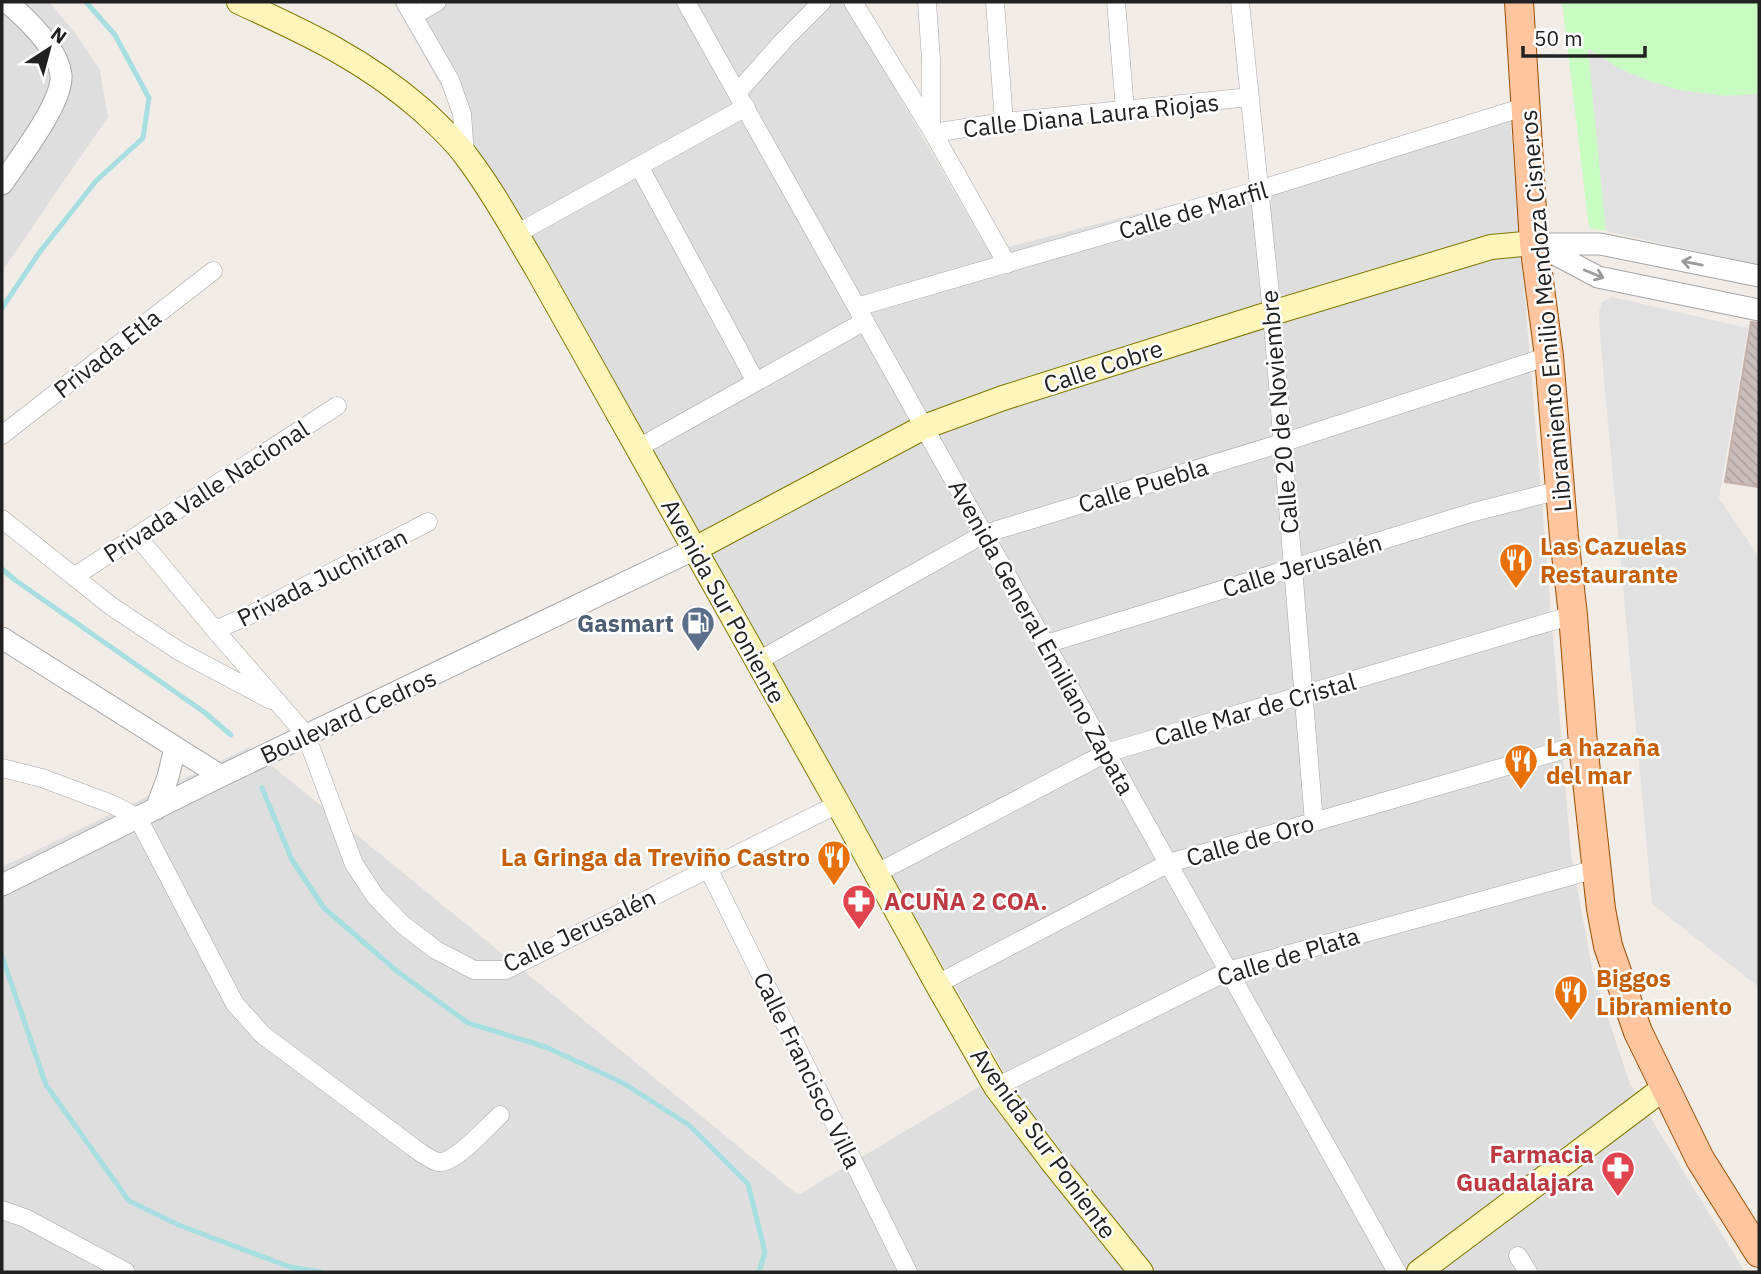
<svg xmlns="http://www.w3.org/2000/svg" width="1761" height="1274" font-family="'IBM Plex Sans',sans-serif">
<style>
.residential{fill:#dfdede}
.park{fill:#c9fcc3}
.parking{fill:#e1e1e1}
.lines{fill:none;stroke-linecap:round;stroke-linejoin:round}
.stream{stroke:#a6dee1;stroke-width:5}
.building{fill:url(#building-back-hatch);stroke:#c4b0a8;stroke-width:2}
.minor-casing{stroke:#a5a5a5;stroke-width:19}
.tertiary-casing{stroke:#a5a5a5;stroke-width:23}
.secondary-casing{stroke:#7f7700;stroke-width:26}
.primary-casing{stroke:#9d4e00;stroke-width:30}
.minor{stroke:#fff;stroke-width:18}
.tertiary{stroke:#fff;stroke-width:21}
.secondary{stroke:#fdf5ba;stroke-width:24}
.primary{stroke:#ffc59e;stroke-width:28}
.oneway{stroke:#9b9b9b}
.labels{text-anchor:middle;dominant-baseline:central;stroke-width:5;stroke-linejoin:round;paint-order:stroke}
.street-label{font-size:24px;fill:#212121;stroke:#fff}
.food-label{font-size:24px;font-weight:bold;fill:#c56008;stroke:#fff;text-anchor:start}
.service-label{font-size:24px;font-weight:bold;fill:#4e5e75;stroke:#fff;text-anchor:end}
.health-label{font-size:24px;font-weight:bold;fill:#be3a42;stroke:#fff;text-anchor:start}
</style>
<defs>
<pattern id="building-back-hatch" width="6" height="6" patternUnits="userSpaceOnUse" patternTransform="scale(1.75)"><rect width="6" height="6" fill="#cabdba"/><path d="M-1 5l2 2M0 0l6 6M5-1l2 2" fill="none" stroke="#ada2a0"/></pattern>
</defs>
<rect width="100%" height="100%" fill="#f2ece7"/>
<path class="residential" d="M2,2h47l23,27 28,41 8,47 -106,154z
M393,2h452l144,250 521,-135 61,737 22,119 37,111 115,188h-1743v-405l247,-120 549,448 206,-123z"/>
<path class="park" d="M1562,2h197v92l-34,2 -47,-6 -29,-9 -27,-11 -33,-20 17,181 -17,-3z"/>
<path class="parking" d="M1588,49l34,21 27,11 29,9 47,6 34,-2v171l-153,-34z
M1612,297l136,31 -29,170 40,59v430l-107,-83 -52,-569 -1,-23 3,-10z"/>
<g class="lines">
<path class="stream" d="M2,308l37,-55 57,-72 47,-43 6,-40 -34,-63 -29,-33
M2,569l13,11 189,132 27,23
M262,788l30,72 32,48 74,64 70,51 78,24 77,36 66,42 59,59 17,68 -6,20
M2,956l44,129 83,116 52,25 109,41 31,5"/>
</g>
<path class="building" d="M1751,322l8,1v164l-34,-5z"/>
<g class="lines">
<g class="minor-casing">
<path id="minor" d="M405,2l45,78 12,34 3,40
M686,2l711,1270
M853,2l78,127 76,135
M927,2l4,58v69
M995,2l9,120
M1116,2l9,108
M1240,2l32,311 42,509
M413,16l24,-14
M737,93l47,-53 38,-38
M933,133l71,-11 246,-25
M639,166l117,216
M516,234l230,-127
M857,307l402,-117 268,-84
M2,435l211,-164
M638,448l227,-127
M2,519l109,87 33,22 35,23 92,49
M137,536l78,94 91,105 48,129 21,32 27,28 34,26 38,20h32l332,-166
M75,576l262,-170
M215,630l37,-16 176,-92
M1046,644l428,-132 86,-22
M758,661l226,-127 298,-91 267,-87
M2,768l40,10 72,27 24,13 97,186 28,31 151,113c7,5 16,12 24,14 17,2 49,-35 62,-47
M708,868l200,404
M875,874l231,-121 467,-138
M937,984l232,-121 145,-41 269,-78
M996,1087l232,-116 368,-102
M2,1210l23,8 101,54
M1518,1256l10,16"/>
</g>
<g class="tertiary-casing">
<path id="tertiary" d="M2,184c16,-24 61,-81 59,-109 -3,-27 -34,-56 -54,-73
M1534,243l64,34 161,33
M1537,244h63l159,32
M2,638l219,138
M156,809l12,-32 7,-29
M2,885l219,-109 474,-227"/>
</g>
<g class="secondary-casing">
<path id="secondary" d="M239,2c68,31 126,58 183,108 15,14 32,29 44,46 27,35 48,75 71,113l301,535 99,180 59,103 55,73 90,112
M695,549l229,-122 79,-29 269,-85 219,-66 43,-4
M1419,1272l245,-184"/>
</g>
<g class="primary-casing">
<path id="primary" d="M1519,2l15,241 15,113 15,181 9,78 10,129 18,165 7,37 30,86 62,127 59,94"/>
</g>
<use href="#minor" class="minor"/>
<use href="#tertiary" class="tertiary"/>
<use href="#secondary" class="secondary"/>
<use href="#primary" class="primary"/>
</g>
<defs><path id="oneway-shaft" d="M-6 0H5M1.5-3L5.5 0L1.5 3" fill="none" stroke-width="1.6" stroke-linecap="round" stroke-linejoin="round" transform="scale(1.75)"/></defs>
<g class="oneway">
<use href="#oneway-shaft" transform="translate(1692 263) rotate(-169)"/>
<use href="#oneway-shaft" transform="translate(1594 274) rotate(22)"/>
</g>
<defs>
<g id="restaurant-pin" transform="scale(1.75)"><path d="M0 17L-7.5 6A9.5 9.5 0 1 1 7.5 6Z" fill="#e8710a" stroke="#fff"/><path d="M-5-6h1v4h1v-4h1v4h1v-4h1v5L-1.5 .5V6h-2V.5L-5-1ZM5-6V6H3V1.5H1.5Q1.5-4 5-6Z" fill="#fff"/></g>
<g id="fuel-pin" transform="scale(1.75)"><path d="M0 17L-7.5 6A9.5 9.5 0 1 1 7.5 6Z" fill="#5c6f8a" stroke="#fff"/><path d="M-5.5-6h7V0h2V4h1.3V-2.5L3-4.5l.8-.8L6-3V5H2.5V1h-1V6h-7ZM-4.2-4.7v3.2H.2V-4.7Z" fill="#fff"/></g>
<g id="pharmacy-pin" transform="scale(1.75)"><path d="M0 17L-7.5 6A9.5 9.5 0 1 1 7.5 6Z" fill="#e0444e" stroke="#fff"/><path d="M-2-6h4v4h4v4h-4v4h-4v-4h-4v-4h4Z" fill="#fff"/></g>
</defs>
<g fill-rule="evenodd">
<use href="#restaurant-pin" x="1516" y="560"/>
<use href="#fuel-pin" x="698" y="623"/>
<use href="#restaurant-pin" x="1521" y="761"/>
<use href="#restaurant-pin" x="834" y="857"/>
<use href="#pharmacy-pin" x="859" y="901"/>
<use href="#restaurant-pin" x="1571" y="992"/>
<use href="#pharmacy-pin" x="1618" y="1168"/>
</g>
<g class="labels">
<g class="street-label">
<text transform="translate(1091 115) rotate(-6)">Calle Diana Laura Riojas</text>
<text transform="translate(1193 210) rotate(-16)">Calle de Marfil</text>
<text transform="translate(1545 311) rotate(-95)">Libramiento Emilio Mendoza Cisneros</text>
<text transform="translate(107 353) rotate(-38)">Privada Etla</text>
<text transform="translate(1103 366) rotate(-18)">Calle Cobre</text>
<text transform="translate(1279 412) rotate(-95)">Calle 20 de Noviembre</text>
<text transform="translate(1143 485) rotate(-17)">Calle Puebla</text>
<text transform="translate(206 491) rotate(-33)">Privada Valle Nacional</text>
<text transform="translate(1302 565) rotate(-17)">Calle Jerusalén</text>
<text transform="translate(322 577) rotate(-27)">Privada Juchitran</text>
<text transform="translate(724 601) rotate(61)">Avenida Sur Poniente</text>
<text transform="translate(1042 637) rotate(61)">Avenida General Emiliano Zapata</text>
<text transform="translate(1255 709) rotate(-16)">Calle Mar de Cristal</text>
<text transform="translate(348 716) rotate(-25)">Boulevard Cedros</text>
<text transform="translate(1250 840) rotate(-16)">Calle de Oro</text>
<text transform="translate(579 930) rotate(-25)">Calle Jerusalén</text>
<text transform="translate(1288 956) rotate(-17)">Calle de Plata</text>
<text transform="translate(808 1070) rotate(64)">Calle Francisco Villa</text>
<text transform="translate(1044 1143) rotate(54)">Avenida Sur Poniente</text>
</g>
<g class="food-label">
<text x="1540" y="546">Las Cazuelas<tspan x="1540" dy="28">Restaurante</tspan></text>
<text x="1546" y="747">La hazaña<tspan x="1546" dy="28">del mar</tspan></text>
<text x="810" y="857" text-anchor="end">La Gringa da Treviño Castro</text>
<text x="1596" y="978">Biggos<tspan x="1596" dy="28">Libramiento</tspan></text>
</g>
<g class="service-label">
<text x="674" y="623">Gasmart</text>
</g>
<g class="health-label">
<text x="884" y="901">ACUÑA 2 COA.</text>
<text x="1594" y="1154" text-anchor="end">Farmacia<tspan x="1594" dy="28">Guadalajara</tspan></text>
</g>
</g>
<rect width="1761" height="1274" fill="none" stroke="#212121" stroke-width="7"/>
<g transform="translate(49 49) rotate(36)" stroke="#ffffff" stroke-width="5" paint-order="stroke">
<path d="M0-5L12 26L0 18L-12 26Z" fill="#212121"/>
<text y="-10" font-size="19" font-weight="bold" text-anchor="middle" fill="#212121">N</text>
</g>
<path d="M1523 46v10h122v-10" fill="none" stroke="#212121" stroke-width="3.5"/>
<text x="1534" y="46" font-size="21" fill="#212121" stroke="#ffffff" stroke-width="5" paint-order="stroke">50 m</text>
</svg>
